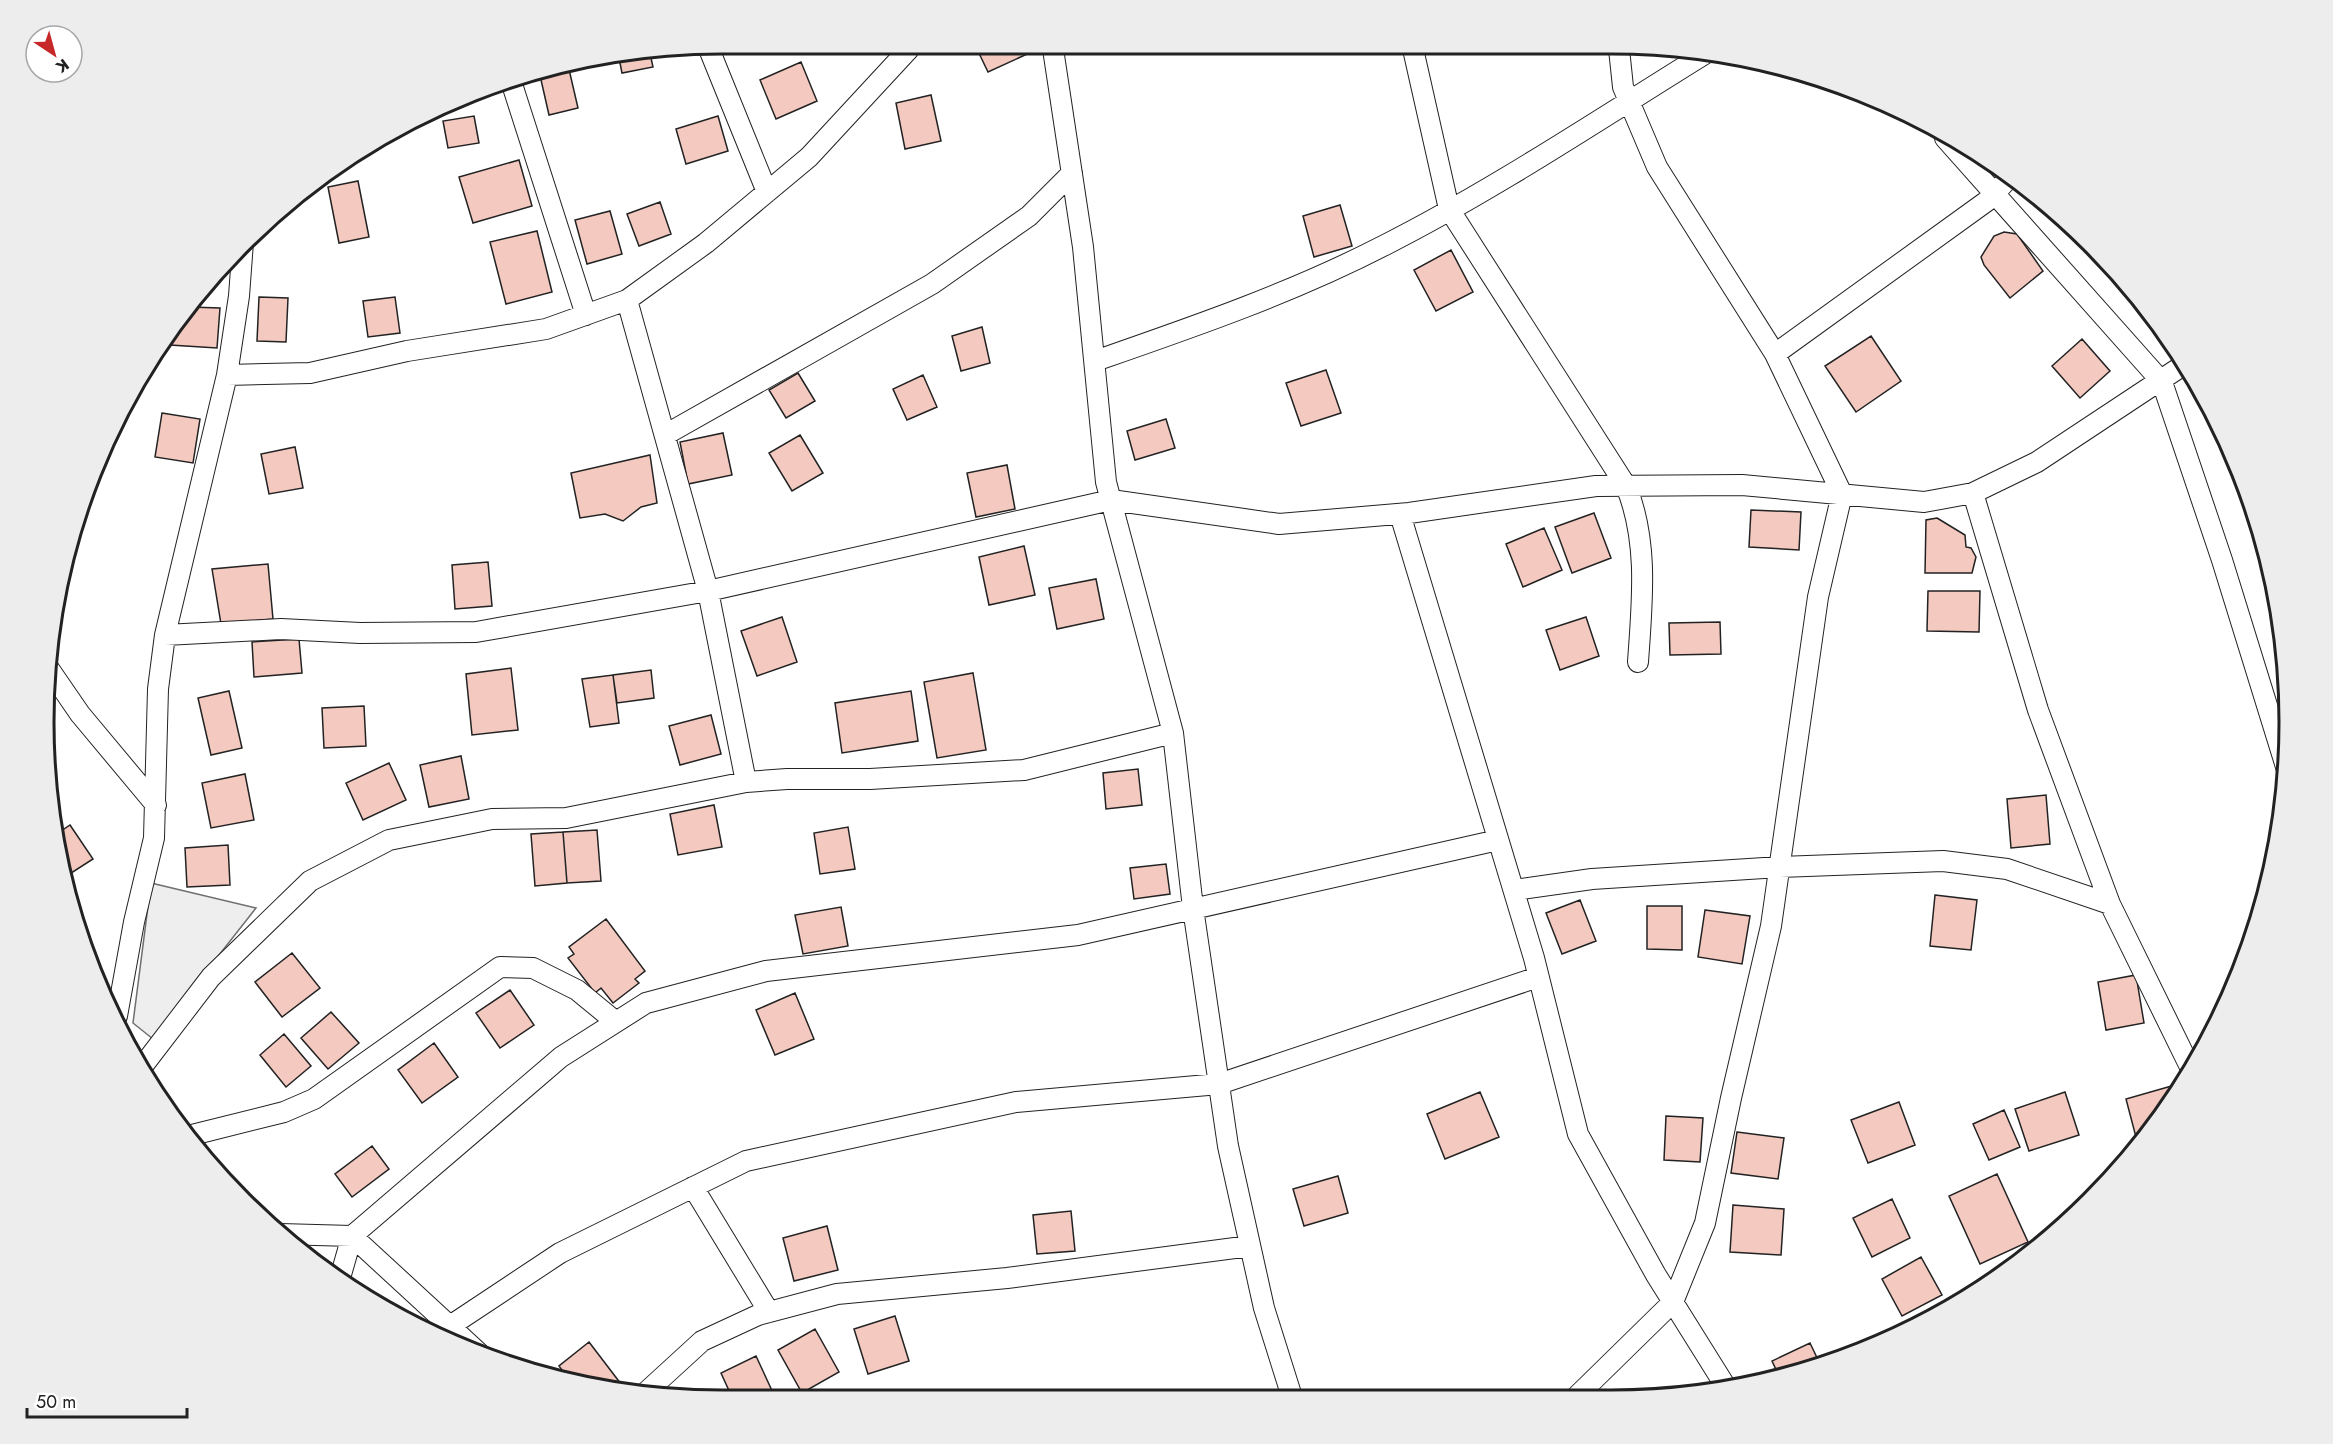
<svg xmlns="http://www.w3.org/2000/svg" width="2333" height="1444" font-family="Jost,sans-serif">
<style>
.green{fill:#eee;stroke:#6f6f6f;stroke-width:1.5}
.building{fill:#f3c9c0;stroke:#222;stroke-width:1.5}
.lines{fill:none;stroke-linecap:round;stroke-linejoin:round}
.street-casing{stroke:#222;stroke-width:22}
.street{stroke:#fff;stroke-width:20}
.rim{fill:none;stroke:#222;stroke-width:3}
</style>
<rect width="100%" height="100%" fill="#fff"/>
<path class="green" d="M151,883l105,25 -103,131 -20,-16z"/>
<path class="building" d="M633,49h16l4,18 -31,6 -4,-20z
M977,49h59v1l-48,22z
M801,62l16,39 -41,18 -16,-39z
M568,65l10,43 -29,7 -10,-44z
M931,95l10,46 -36,8 -9,-46z
M474,116l5,27 -31,5 -5,-27z
M718,116l10,35 -42,13 -10,-35z
M519,160l13,46 -59,17 -14,-46z
M358,181l11,56 -30,6 -11,-56z
M660,202l11,32 -32,12 -12,-32z
M1340,205l12,41 -38,11 -11,-41z
M610,211l12,43 -35,10 -12,-44z
M537,231l15,61 -46,12 -16,-62z
M2004,232l13,2 26,37 -33,27 -26,-33 -3,-8 13,-21z
M1451,250l22,42 -37,19 -22,-41z
M259,297l29,1 -2,44 -29,-1z
M395,297l5,36 -32,4 -5,-36z
M189,307l31,1 -3,40 -47,-3 1,-16z
M982,327l8,36 -29,8 -9,-35z
M1871,336l30,45 -45,31 -31,-46z
M2082,339l28,32 -30,27 -28,-32z
M1326,370l15,43 -40,13 -15,-43z
M798,373l17,28 -29,17 -17,-28z
M923,375l14,32 -30,13 -14,-31z
M162,413l38,6 -7,44 -38,-6z
M1166,419l9,29 -40,12 -8,-29z
M723,433l9,42 -44,9 -8,-42z
M800,435l23,38 -31,18 -23,-38z
M295,447l8,41 -34,6 -8,-40z
M650,455l7,48 -16,4 -18,14 -18,-7 -25,4 -9,-45z
M1007,465l8,44 -39,8 -9,-44z
M1751,510l50,2 -2,38 -50,-3z
M1594,513l17,45 -39,15 -17,-46z
M1937,518l28,17 1,12 5,1 5,9 -4,16h-47l1,-53z
M1544,528l18,42 -39,17 -17,-43z
M1024,546l11,49 -46,10 -10,-48z
M488,562l4,44 -37,3 -3,-44z
M268,564l5,55 -52,5 -9,-55z
M1096,579l8,40 -47,10 -8,-41z
M1928,591h52l-1,41 -52,-1z
M782,617l15,45 -40,14 -16,-45z
M1586,617l13,39 -39,14 -14,-40z
M1720,622l1,32 -51,1 -1,-32z
M299,639l3,34 -48,4 -2,-35z
M511,668l7,62 -46,5 -6,-61z
M651,670l3,28 -37,5 -4,-28z
M973,673l13,77 -49,8 -13,-76z
M613,675l6,48 -29,4 -8,-48z
M229,691l13,57 -31,7 -13,-57z
M911,691l7,50 -76,12 -7,-50z
M364,706l2,40 -42,2 -2,-40z
M711,715l10,39 -41,11 -11,-39z
M461,756l8,43 -40,8 -9,-42z
M389,763l17,37 -43,20 -17,-37z
M1138,769l4,36 -36,4 -3,-36z
M245,774l9,46 -43,8 -9,-45z
M2046,795l4,49 -39,4 -4,-49z
M714,805l8,42 -44,8 -8,-41z
M70,825l23,34 -28,18 -10,-42z
M848,827l7,42 -35,5 -6,-41z
M597,830l4,51 -34,2 -4,-51z
M563,832l4,51 -32,3 -4,-52z
M228,845l2,40 -43,2 -2,-39z
M1166,864l4,30 -36,5 -4,-31z
M1935,895l42,5 -6,50 -41,-4z
M1580,900l16,41 -34,13 -16,-41z
M1647,906h35v44l-35,-1z
M841,907l7,39 -45,8 -8,-39z
M1705,910l45,6 -8,48 -44,-7z
M606,919l39,52 -10,8 4,4 -26,20 -12,-15 -6,5 -27,-35 6,-4 -5,-7z
M292,953l28,35 -38,29 -27,-35z
M2136,975l8,48 -38,7 -8,-48z
M510,990l24,35 -34,23 -24,-35z
M795,993l19,46 -39,16 -19,-45z
M331,1012l28,31 -31,26 -27,-31z
M284,1034l27,32 -25,21 -26,-32z
M434,1043l24,34 -36,26 -24,-33z
M2175,1085l1,7 -27,43 -12,6 -11,-42z
M1480,1092l19,45 -54,22 -18,-45z
M2065,1092l14,43 -50,16 -14,-42z
M1899,1102l16,43 -47,18 -17,-43z
M2004,1110l16,37 -31,13 -16,-36z
M1666,1116l37,2 -3,44 -36,-2z
M1737,1132l47,6 -6,41 -47,-6z
M372,1146l17,23 -37,28 -17,-23z
M1997,1174l31,68 -48,22 -31,-68z
M1338,1176l10,37 -44,13 -11,-37z
M1892,1199l18,39 -38,19 -19,-39z
M1733,1205l51,4 -3,46 -51,-3z
M1071,1211l4,40 -38,3 -4,-39z
M827,1226l11,44 -44,11 -11,-43z
M1921,1257l21,38 -40,21 -20,-37z
M895,1316l14,45 -41,13 -14,-45z
M815,1329l24,43 -37,21 -24,-43z
M589,1342l32,42 -7,6 -47,-13 -8,-11z
M1810,1343l10,21 -40,14 -8,-17z
M756,1356l18,39h-43l-10,-22z"/>
<g class="lines">
<g class="street-casing">
<path id="street" d="M709,49l58,143
M1053,49l30,198 23,235 67,251 20,175 35,238 36,162 28,89
M1413,49l36,160 177,277c23,56 16,117 12,176
M510,78l76,237
M1945,138l217,244 60,178 65,210
M627,300l81,291 38,191
M1775,354l212,-153 24,-25
M1095,361c98,-34 197,-68 290,-116 112,-57 216,-127 323,-193
M227,375l83,-2 97,-22 139,-22 81,-29 79,-57 103,-86 100,-108
M665,435l267,-151 97,-68 43,-43
M1973,493l65,217 72,194 81,165
M1400,514l134,444 44,176 78,141 70,112
M165,635l116,-6 79,4 116,-1 232,-41 403,-91 168,24 130,-11 187,-27 146,-1 182,17 49,-9 64,-31 148,-98
M47,666l33,48 76,91
M1514,890l78,-11 188,-12 163,-6 64,8 103,35
M117,1016l17,-94 20,-84 4,-149 7,-54 62,-260 12,-79 4,-54
M142,1067l69,-90 99,-96 79,-41 103,-21 74,-1 180,-36 41,-3h83l154,-9 149,-37
M188,1136l96,-24 30,-13 186,-132 33,1 44,22 39,32
M693,1187l76,125
M280,1234l72,2 127,117
M340,1278l12,-42 209,-179 85,-54 120,-32 312,-36 420,-95
M450,1326l110,-73 186,-92 270,-59 203,-18 319,-107
M643,1395l59,-54 56,-26 79,-21 170,-16 243,-32
M1574,1399l99,-97 32,-79 26,-125 40,-172 47,-329 24,-103 -67,-140 -118,-187 -34,-80 -4,-38"/>
</g>
<use href="#street" class="street"/>
</g>
<path d="M0 0H2333V1444H0ZM722 54H1611A668 668 0 0 1 2279 722V722A668 668 0 0 1 1611 1390H722A668 668 0 0 1 54 722V722A668 668 0 0 1 722 54Z" fill="#ededed" fill-rule="evenodd"/>
<path class="rim" d="M722 54H1611A668 668 0 0 1 2279 722V722A668 668 0 0 1 1611 1390H722A668 668 0 0 1 54 722V722A668 668 0 0 1 722 54Z"/>
<g transform="translate(54 54) rotate(144)"><circle r="28" fill="#ffffff" stroke="#a7a7a7" stroke-width="1.5"/>
<path d="M0-4.5L10 22L0 15L-10 22Z" fill="#c62828"/>
<text y="-9" font-size="16" font-weight="bold" text-anchor="middle" fill="#222222">K</text>
</g>
<path d="M27 1408v9h160v-9" fill="none" stroke="#222222" stroke-width="3"/>
<text x="36" y="1408" font-size="18" fill="#222222" stroke="#ffffff" stroke-width="4.5" paint-order="stroke">50 m</text>
</svg>
